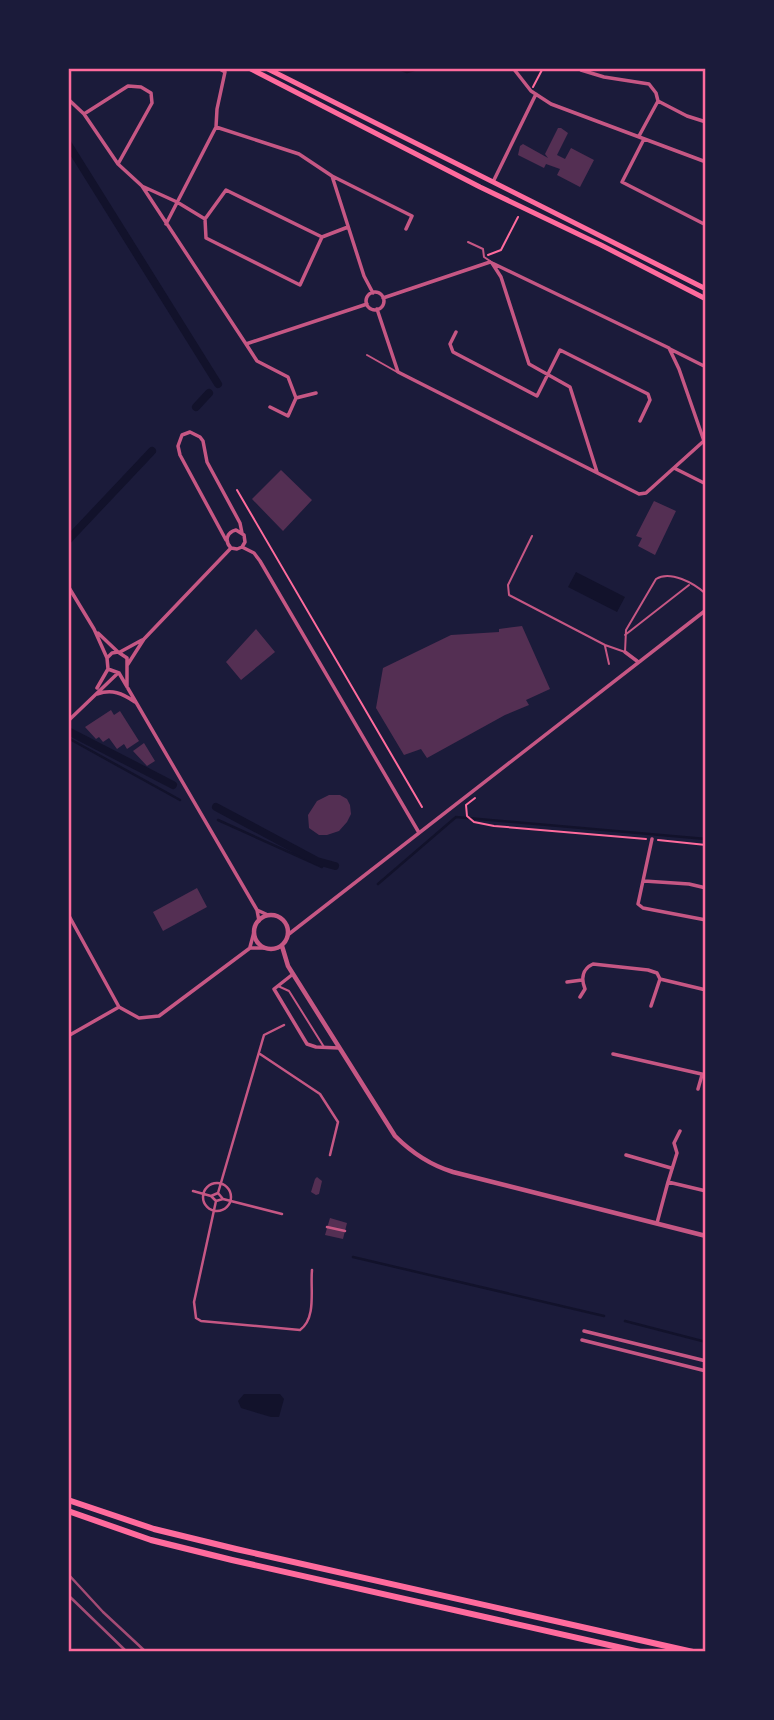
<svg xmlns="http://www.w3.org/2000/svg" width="774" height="1720" font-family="Jost,sans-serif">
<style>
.water{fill:#12122b}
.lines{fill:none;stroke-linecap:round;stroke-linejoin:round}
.stream{stroke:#12122b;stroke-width:2.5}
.canal{stroke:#12122b;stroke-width:8}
.building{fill:#542f53}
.path{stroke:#ff6b9d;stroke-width:2}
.service{stroke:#c65784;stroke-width:2}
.pedestrian{stroke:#c65784;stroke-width:2.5}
.minor{stroke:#c65784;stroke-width:3.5}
.tertiary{stroke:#c65784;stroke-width:4.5}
.secondary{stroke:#ff6b9d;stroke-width:5}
.trunk{stroke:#ff6b9d;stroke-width:6}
.rail{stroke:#a44b75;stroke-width:2.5}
.neatline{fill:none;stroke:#ff6b9d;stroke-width:2.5}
</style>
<rect width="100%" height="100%" fill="#1b1b3a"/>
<path class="water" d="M576,572l49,25 -8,15 -49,-25z
M244,1394h36l4,5 -5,18h-8l-30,-9 -3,-7z"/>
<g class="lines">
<path class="stream" d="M396,68l11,4 15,-4
M68,738l112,62
M218,820l104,47
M378,884l78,-67 250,22
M353,1257l251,59
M625,1321l81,21"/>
<path class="canal" d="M68,144l150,240
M196,407l13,-14
M68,540l84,-89
M70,732l103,53
M216,807l101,54 18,5"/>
</g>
<path class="building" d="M558,128h3l7,5 -11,22 8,4 6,-11 23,12 -14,27 -23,-12 3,-6 -14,-5 -2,4 -26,-13 2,-9 3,-2 25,14 -3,-4z
M281,470l31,30 -29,31 -31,-32z
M654,501l22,10 -21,44 -17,-9 4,-8 -6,-2z
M522,626l28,63 -24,11 3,5 -24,10 -78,43 -6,-9 -17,6 -28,-47 7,-40 68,-33 48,-3v-3z
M256,629l19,23 -34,28 -15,-18z
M111,710l3,5 6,-4 19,30 -12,8 -3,-5 -7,5 -8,-11 -6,4 -4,-5 -3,2 -11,-12z
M144,743l11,18 -8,5 -14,-15z
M329,795h11l7,4 3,6 1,9 -4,8 -8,9 -12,4h-8l-10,-7 -1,-13 9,-14z
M197,888l10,19 -44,24 -10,-19z
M317,1177l5,4 -3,13 -3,1 -5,-3 4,-13z
M330,1218l17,5 -4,16 -18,-4z"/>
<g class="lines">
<path class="path" d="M533,87l10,-19
M488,255l13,-5 17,-33
M237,490l185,317
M475,798l-9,7 1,11 7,6 20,4 152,13
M658,840l48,5"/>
<path class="service" d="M468,242l15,7 1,8 6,4
M367,355l30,17
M532,536l-24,49 1,10 96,50 20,7 1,-22 30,-51c14,-9 38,4 50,15
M704,611l2,-15
M625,635l64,-50
M605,646l4,18
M278,986l11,5 35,56"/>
<path class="pedestrian" d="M260,1054l60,40 18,28 -8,33
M203 1197a14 14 0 1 1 28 0a14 14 0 1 1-28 0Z
M193,1191l18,5 7,-3 5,6 -7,2 -5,-5
M218,1193l46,-158 20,-10
M223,1199l59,15
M216,1201l-22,101 2,16 5,3 99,9c17,-12 10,-42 12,-60
M327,1227l18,4"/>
<path class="minor" d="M513,68l18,23 20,13 155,58
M582,68l-1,2 23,7 45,7 7,9 2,8 -19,35
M68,99l16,15 34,50 24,22 104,158 121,-40
M658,101l29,15 19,6
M84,114l44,-28 13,1 10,6 1,10 -34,61
M216,127l83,27 33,22 32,100 9,17
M644,139l-22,43 84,43
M332,176l80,40 -6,13
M493,182l43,-88
M144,187l33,15 28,17 21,-29 96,47
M205,219l1,19 94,47 22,-48 26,-10
M166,224l50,-97 1,-18 8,-37 -7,-4
M492,263l9,14 28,87 41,23 27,85
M366 301a9 9 0 1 1 18 0a9 9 0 1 1-18 0Z
M383,298l107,-36 179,86 10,21 25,72
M377,309l21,63 241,122 7,-1 60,-54
M456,332l-6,12 3,8 84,44 23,-46 88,44 2,6 -10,21
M246,344l11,17 31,16 8,21 -8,18 -18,-9
M670,349l36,18
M296,398l20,-5
M674,468l32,16
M226,540l-46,-85 -2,-9 4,-11 8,-3 10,5 3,4 4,21 33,61 2,10
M231,548l6,1 5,-2 12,6 6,8 158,270
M231,548c-7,-7 -4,-16 5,-18l8,5 1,7 -3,5
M68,586l26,43 13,29 1,11 11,4
M98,633l20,19
M120,652l22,-12
M625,652l12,9
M107,658l5,-5 6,-1 9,6v29
M128,664l16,-25 87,-91
M119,673l138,237 2,11
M97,688l11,-19
M97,694c15,-5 25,-1 38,8
M68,721l49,-47
M652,839l-14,65 5,4 63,12
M644,881l45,3 17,4
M257,910l11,5
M68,914l51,93 20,11 20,-2 91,-68
M289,934l417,-324
M250,947l4,-15
M250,948h15
M293,974l-19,15 33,55 9,3 23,1
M567,982l15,-2
M580,997l5,-8c-4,-10 -3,-20 8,-25l55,6 9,3 3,6 46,11
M651,1006l9,-27
M68,1036l51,-29
M613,1054l93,21
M698,1089l4,-14
M626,1155l45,13
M668,1182l9,-29 -3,-10 6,-12
M657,1223l11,-41 38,9
M584,1331l122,30
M582,1340l124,31"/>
<path class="tertiary" d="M254 932a17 17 0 1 1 34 0a17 17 0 1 1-34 0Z
M282,946l6,20 107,170c17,17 35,29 58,36l253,64"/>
<path class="secondary" d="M249,68l231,119 121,58 105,54
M266,68l440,221"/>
<path class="trunk" d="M68,1500l86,29 82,20 457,103
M68,1511l83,29 81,20 408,92"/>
<path class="rail" d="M68,1574l35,38 43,40
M68,1595l59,57"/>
</g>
<rect width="774" height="1720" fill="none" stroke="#1b1b3a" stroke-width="140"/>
<rect x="70" y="70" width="634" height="1580" class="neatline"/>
</svg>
